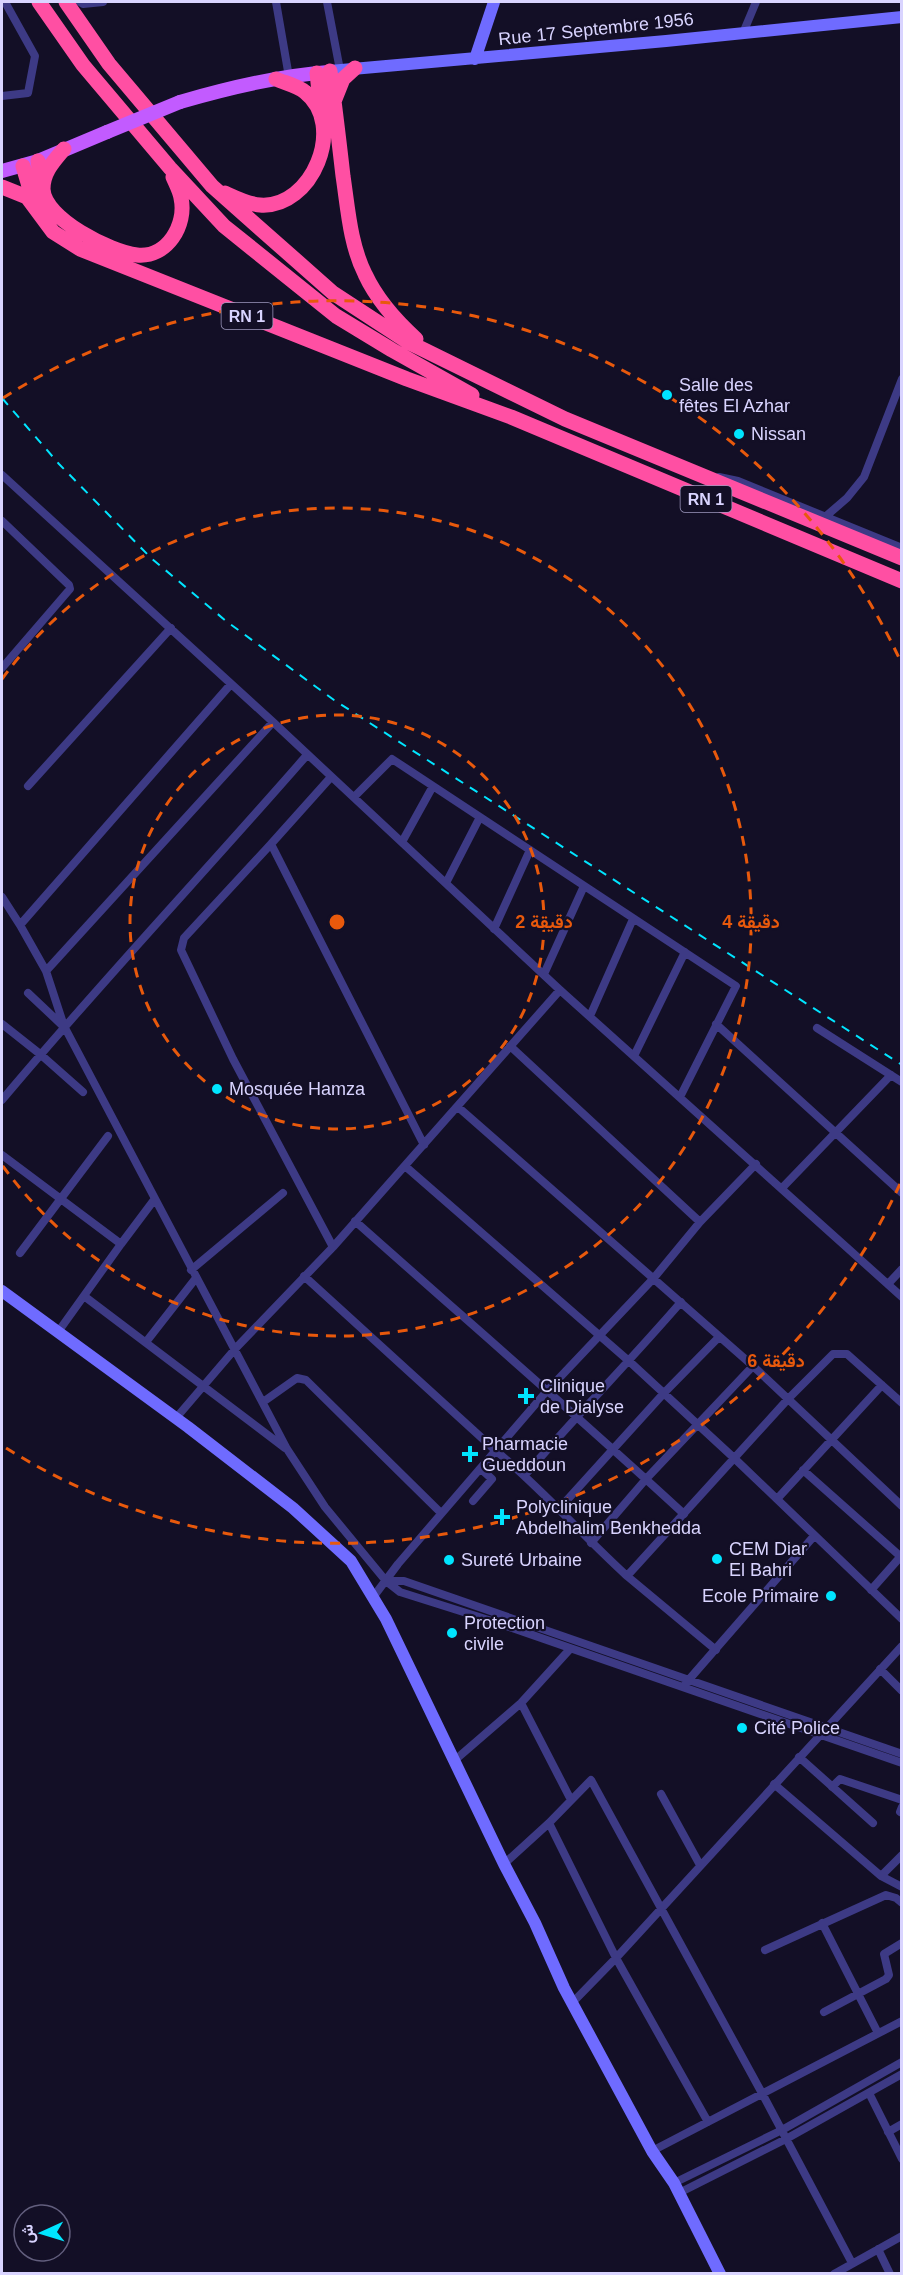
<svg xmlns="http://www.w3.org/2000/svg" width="903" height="2275" font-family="Helvetica,Vazirmatn,sans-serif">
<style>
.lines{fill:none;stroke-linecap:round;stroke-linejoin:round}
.street{stroke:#3d3a85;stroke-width:8}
.secondary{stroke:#6f6bff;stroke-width:12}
.primary{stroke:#c25bff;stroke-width:14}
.highway{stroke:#ff4fa3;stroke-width:15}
.rail{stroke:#00e5ff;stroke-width:2;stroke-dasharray:9 8;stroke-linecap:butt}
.primary-bridge{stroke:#c25bff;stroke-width:14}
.ring{fill:none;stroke:#e8590c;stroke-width:3;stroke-dasharray:10 8}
.poi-dot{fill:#00e5ff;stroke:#130f26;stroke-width:2}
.labels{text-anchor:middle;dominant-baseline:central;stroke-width:4.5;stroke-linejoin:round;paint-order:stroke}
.shield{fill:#130f26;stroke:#9e99be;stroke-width:1.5}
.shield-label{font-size:16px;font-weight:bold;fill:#d9d4ff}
.street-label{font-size:18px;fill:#d9d4ff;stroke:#130f26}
.poi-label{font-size:18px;fill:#d9d4ff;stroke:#130f26;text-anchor:start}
.centre{fill:#e8590c;stroke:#130f26;stroke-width:3}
.ring-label{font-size:18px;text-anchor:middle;font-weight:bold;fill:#e8590c;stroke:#130f26;stroke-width:4.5;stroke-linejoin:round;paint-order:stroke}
</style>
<rect width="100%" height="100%" fill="#130f26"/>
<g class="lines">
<path class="street" d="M80,2l3,2 20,-2
M276,2l13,75
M327,2l13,68
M743,33l13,-31
M2,96l26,-3 7,-37 -30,-54
M2,475l271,247 287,268 342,307
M719,477l19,4 164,67
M825,517l22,-19 17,-21 38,-98
M2,521l67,64 1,4 -68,79
M28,786l143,-158
M354,797l38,-38 344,227 -56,111
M402,842l31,-56
M271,844l60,-67
M446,883l34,-66
M2,897l18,28 26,46 18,55 223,423 38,58 61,74
M20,925l211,-241
M494,929l36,-79
M46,971l227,-249
M544,974l40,-88
M28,993l35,33
M590,1016l43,-97
M2,1024l38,30 43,38
M716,1024l186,169
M817,1028l85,54
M510,1046l190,176
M634,1056l51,-104
M2,1100c98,-117 204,-229 305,-345
M458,1107l295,259 149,140
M2,1155l119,89 -63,88
M405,1166l225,196 104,96 168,161
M782,1188l109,-113
M355,1221c110,98 222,194 329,293
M121,1244l33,-44
M333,1247l-100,-188 -52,-109 3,-12 87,-94 153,301
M20,1253l88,-117
M191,1270l92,-77
M304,1276l191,174c47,39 87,85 132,126l161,-177 45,-45h14l55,49
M888,1284l14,-15
M84,1296l201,152
M146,1342l50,-64
M263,1402l34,-24 9,2 135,133
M176,1418l59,-69 98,-102 227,-257
M803,1470l97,86
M525,1475c51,-59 105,-114 156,-173
M777,1499l105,-114
M473,1501l19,-22 -11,-10
M558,1510l106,-117 55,-56
M591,1543l55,-64 107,-113
M627,1576l89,74
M871,1590l31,-35
M374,1596l24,-32 148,-172 107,-113 47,-57 56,-58
M880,1669l22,22
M686,1683l128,-147
M521,1703l50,97
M902,1754l-498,-173h-18l14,11 95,30 407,141
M799,1757l74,66
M455,1760l66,-57 49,-54
M774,1784l107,92
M832,1787l8,-8 62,21
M661,1794l39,71
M902,1807l-2,5 2,1
M549,1823l67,135 92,164
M902,1855l-21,21 21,11
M504,1864l45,-41 42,-43 172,315 89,168
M822,1923l56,110
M765,1950l121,-55 10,3 6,5
M573,2002l43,-44 286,-312
M824,2012l62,-33 3,-4 -5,-21 18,-11
M869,2093l33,66
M888,2132l14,-8
M652,2151l250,-130
M674,2183l108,-53 120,-68
M679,2193l107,-54 116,-65
M878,2249l12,25
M834,2274l68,-38"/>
<path class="secondary" d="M475,59l19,-57
M330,71l336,-30 236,-24
M2,1291l186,136 105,81 58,53 35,58 118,245 31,59 29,65 88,163 22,32 46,91"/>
<path class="primary" d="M180,102c48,-14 97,-26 148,-30
M2,171l36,-10 69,-29"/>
<path class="highway" d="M39,2l44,63 87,103 54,58 112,90 56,34 80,45
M66,2l43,62 103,122 121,107 75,49 157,77 337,139
M330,71c5,35 9,70 13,105 5,33 7,68 22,98 12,26 30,46 51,65
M317,73l4,38
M335,99l8,-20 12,-11
M64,149c-10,12 -21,23 -21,40 1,30 68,63 94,66 30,3 50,-30 44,-57 -1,-7 -5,-14 -8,-21
M38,161l4,24
M23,166l12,40
M2,187l25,10 26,35 27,17 327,130 104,38 391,164
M225,193c11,5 22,11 35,12 52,4 87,-80 45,-113 -7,-6 -20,-9 -29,-13"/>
<path class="rail" d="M2,398l57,66 92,94 75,63 108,79 568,365"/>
<path class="primary-bridge" d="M107,132l73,-30"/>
</g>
<g class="ring">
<circle cx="337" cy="922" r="207"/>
<path d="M2 679A414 414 0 1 1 2 1165"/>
<path d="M900 1184A621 621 0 0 1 3 1446M3 398A621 621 0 0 1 900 660"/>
</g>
<g class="poi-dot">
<circle cx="667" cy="395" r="6"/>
<circle cx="739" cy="434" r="6"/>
<circle cx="217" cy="1089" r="6"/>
<path d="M523 1387h6v6h6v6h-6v6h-6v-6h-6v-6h6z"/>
<path d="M467 1445h6v6h6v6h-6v6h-6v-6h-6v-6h6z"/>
<path d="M499 1508h6v6h6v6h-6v6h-6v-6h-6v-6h6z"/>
<circle cx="717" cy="1559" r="6"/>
<circle cx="449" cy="1560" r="6"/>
<circle cx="831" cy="1596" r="6"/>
<circle cx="452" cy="1633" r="6"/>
<circle cx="742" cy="1728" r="6"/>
</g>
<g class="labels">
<g class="shield">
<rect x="221.5" y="303" width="51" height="26" rx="4.5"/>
<rect x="680.5" y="486" width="51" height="26" rx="4.5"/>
</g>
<g class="shield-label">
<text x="247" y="316">RN 1</text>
<text x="706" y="499">RN 1</text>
</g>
<g class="street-label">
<text transform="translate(596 29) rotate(-6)">Rue 17 Septembre 1956</text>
</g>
<g class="poi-label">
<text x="679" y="385">Salle des<tspan x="679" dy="21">fêtes El Azhar</tspan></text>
<text x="751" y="434">Nissan</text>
<text x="229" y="1089">Mosquée Hamza</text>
<text x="540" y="1386">Clinique<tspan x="540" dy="21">de Dialyse</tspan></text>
<text x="482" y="1444">Pharmacie<tspan x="482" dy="21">Gueddoun</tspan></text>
<text x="516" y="1507">Polyclinique<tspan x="516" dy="21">Abdelhalim Benkhedda</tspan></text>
<text x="729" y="1549">CEM Diar<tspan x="729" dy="21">El Bahri</tspan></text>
<text x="461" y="1560">Sureté Urbaine</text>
<text x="819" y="1596" text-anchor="end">Ecole Primaire</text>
<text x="464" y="1623">Protection<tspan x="464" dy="21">civile</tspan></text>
<text x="754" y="1728">Cité Police</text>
</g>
</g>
<circle cx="337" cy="922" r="9" class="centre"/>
<g class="ring-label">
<text x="544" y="928">2 دقيقة</text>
<text x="751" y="928">4 دقيقة</text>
<text x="776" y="1367">6 دقيقة</text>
</g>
<rect width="903" height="2275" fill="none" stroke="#d9d4ff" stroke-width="6"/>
<g transform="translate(42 2233) rotate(266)"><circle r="28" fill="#130f26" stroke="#625e7d" stroke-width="1.5"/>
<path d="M0-4.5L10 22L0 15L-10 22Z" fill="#00e5ff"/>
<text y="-9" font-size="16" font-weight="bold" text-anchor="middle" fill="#d9d4ff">ش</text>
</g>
</svg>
